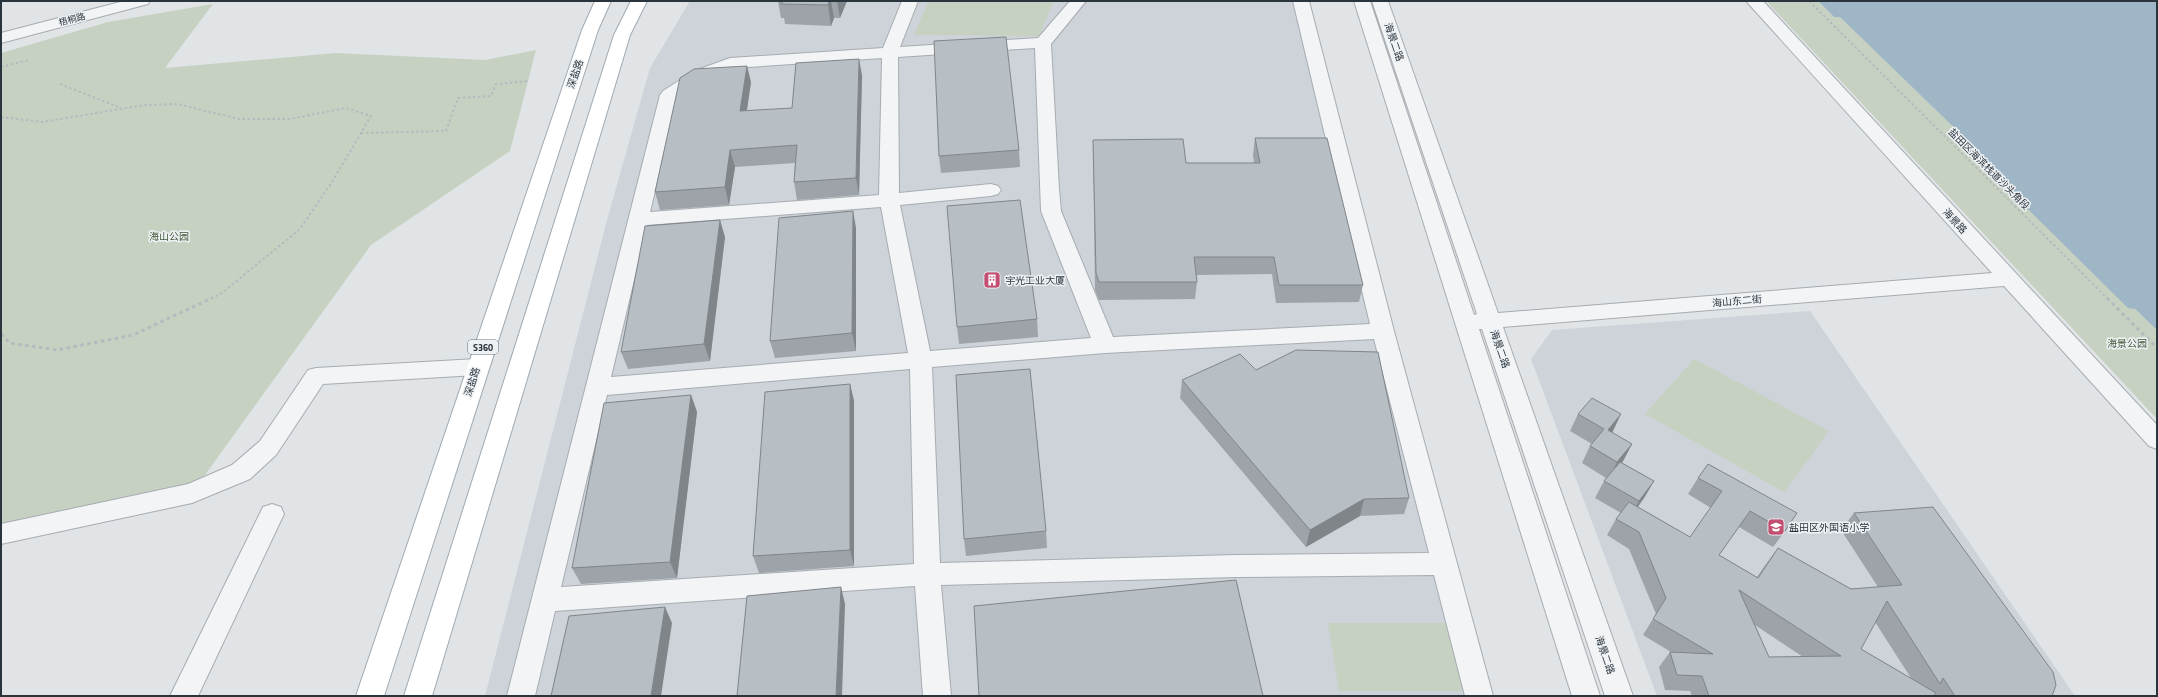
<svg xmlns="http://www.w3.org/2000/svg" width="2158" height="697" font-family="'Titillium Web','Noto Sans SC',sans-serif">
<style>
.built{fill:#ced3d9}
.green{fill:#c7d1c2}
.water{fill:#9eb6c5}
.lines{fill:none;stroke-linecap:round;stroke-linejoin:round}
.minor-casing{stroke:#a6acb1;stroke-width:2}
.major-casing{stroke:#a0aab2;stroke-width:2}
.path-far1{stroke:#b6babe;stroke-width:2;stroke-dasharray:2.5 2.5;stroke-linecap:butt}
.path{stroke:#b6babe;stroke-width:3;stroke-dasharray:3.5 3.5;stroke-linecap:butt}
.minor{fill:#f2f4f6;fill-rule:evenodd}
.major{fill:#fff;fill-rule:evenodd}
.wall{fill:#9da3a9;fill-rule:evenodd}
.shaded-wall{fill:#808589}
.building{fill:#b7bec4;stroke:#808589;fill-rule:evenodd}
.labels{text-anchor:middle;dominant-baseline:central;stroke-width:3;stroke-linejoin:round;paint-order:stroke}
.far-street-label{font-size:9px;fill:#2a343d;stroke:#eff2f5}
.shield{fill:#eff2f5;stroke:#656d74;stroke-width:1}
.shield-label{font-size:9px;font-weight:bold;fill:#2a343d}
.street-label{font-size:10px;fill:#2a343d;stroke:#eff2f5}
.park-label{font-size:10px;fill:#435838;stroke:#eff2f5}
.poi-label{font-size:10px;fill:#2a343d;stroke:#eff2f5;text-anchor:start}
</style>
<rect width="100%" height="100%" fill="#e0e4e7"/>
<path class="built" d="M690,1h611l178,695h-994l122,-476 43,-152z
M1810,311l265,385h-418l-126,-337 21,-29z"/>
<path class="green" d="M928,1h126l-15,35 -125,-1z
M1766,1h52l16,16 6,-1 132,129 -7,1 192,184v89z
M213,4l-48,64 171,-15 149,7 51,-10 -26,101 -139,94 -179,248 -191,41v-481l107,-31z
M1694,359l135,72 -45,61 -139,-78z
M1328,623h119l17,68h-125z"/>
<path class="water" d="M1818,1h339v329l-22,-21 -7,-1 -164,-162 8,-1 -132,-128h-6z"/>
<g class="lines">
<g class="minor-casing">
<path id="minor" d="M124,1h26l-2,3 -147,39v-10z
M902,1h16l-18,46 138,-9 32,-37h16l-35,43 8,145 2,22 52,126 257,-13 -77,-323h16l85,330 99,365h-28l-31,-121 -198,2 -295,8 10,111h-28l-8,-110 -360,25 -20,85h-28l153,-601 3,-4 31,-20 36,-13 153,-10zM1035,48l6,163 50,127 -161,13 -30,-146 91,-9 7,-2 3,-4 -3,-4 -7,-2 -92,9 -1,-136zM882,58l-3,137 -229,17 27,-115 29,-18 27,-11zM881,207l27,146 -297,24 36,-152zM1374,339l55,214 -193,2 -296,8 -8,-196 173,-14zM910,369l4,195 -353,23 46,-192z
M1354,1h16l104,314 3,-1 -105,-313h16l110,312 494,-40 -246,-272h17l394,424v24l-8,-3 -145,-160 -501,41 130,369h-28l-123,-367h-3l121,367h-28z
M477,359l8,2 3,6 -3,6 -8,2 -154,9 -47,71 -26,24 -58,24 -191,41v-20l187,-40 44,-19 28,-24 48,-71 8,-2z
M272,504l9,3 3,7 -86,182h-28l93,-189z"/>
</g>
<g class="major-casing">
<path id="major" d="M595,1h16l-13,29 -214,666h-28l226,-666z
M631,1h16l-17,34 -198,661h-28l210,-661z"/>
</g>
<path class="path-far1" d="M1809,1l299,298
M1,67l28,-7
M60,84l61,24
M1,117l41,5 103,-17 32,-1 62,15h50l57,-11 25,8 -39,66 -32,47 -78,64 -12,6
M361,133l85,-2 12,-33 33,-2 5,-12 32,-3"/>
<path class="path" d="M2107,298l50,50
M1,334l9,9 47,7 76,-15 79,-37"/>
<use href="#minor" class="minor"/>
<use href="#major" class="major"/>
</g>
<path class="wall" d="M778,1h69l-7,17h-6l-3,8 -46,-2 -1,-6h-3z
M862,75l-3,120 -62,5 -3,-18 1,-19 -60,4 -6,38 -69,5 -5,-18 96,-110 -4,29 45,-3z
M1255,138l108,147 -4,17 -83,1 -4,-29 -76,1 1,7 -2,17 -96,1 -4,-10 -2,-150 93,23h68l-1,-8z
M1019,150l1,17 -79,6 -2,-17z
M856,228v123l-81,7 -5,-17z
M725,237l-15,124 -82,8 -7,-17z
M1037,319l1,18 -79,7 -2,-17z
M1256,370l153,128 -5,16 -44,2 -54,31 -126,-149 2,-18z
M850,384l4,17v165l-95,7 -6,-17z
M691,395l6,17 -20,166 -96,6 -9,-16z
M1578,414l35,17 -1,2 20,11 -10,19 32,18 -10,17 -6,9 52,30 21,-29 -23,-14 10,-16 10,-14 77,67 -12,16 -34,-20 -20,28 38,22 9,-13 12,-16 73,41 27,-2 -37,-57 13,-17 198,183h-360l-2,-5 -25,-1 -6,-23 11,-15h1l-28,-17 13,-21 -27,-65 -22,-14 9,-16 5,-6 -26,-15 9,-17 2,-3 -24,-15 8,-17 2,-2 -22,-13zM1875,622l36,56 -50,-29zM1755,625l48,32h-34z
M1046,531l1,17 -81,8 -2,-17z"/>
<path class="shaded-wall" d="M829,1h2l3,17 -3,8 -3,-21z
M837,1h10l-7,17z
M859,59l3,16 -3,120 -3,-17z
M747,66l4,16 -7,46 -4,-17z
M730,150l5,17 -6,38 -4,-18z
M853,211l3,17v123l-4,-18z
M720,220l5,17 -15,124 -6,-17z
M850,384l4,17v165l-4,-16z
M691,395l6,17 -20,166 -7,-16z
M1621,414l-8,17 -13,17 8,-18z
M1632,444l-9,17 -14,18 8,-17z
M1654,481l-10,17 -15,20 10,-17z
M1364,499l-4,17 -54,31 4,-17z
M841,587l4,17 -3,92h-6z
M665,607l7,16 -11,73h-10z"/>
<path class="building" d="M783,1h46l-1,4 -47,-1z
M1006,37l13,113 -80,6 -5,-115z
M859,59l-3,119 -62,4 3,-37 -67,5 -5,37 -70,5 25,-114 14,-9 53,-3 -7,45 52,-3 4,-45z
M1255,138h72l36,147h-84l-5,-28h-80l3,25h-98l-3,-9 -3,-133 90,-1 3,24h74z
M1020,200l17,119 -80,8 -10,-121z
M853,211l-1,122 -82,8 9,-123z
M720,220l-16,124 -83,8 24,-126z
M1296,350l82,2 31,146 -45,1 -54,31 -128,-150 58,-26 16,16z
M1030,369l16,162 -82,8 -8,-164z
M850,384v166l-97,6 12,-164z
M691,395l-21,167 -98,6 32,-165z
M1592,398l29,16 -13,16 24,14 -15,18 -27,-16 14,-17 -26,-15z
M1620,462l34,19 -15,20 -35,-20z
M1708,464l89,49 -12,18 -35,-20 -31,44 39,23 20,-30 73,41 51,-4 -48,-72 79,-6 120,165 3,13 -4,11h-97l-12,-18 -3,6 -53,-83 -26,48 75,44 -2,3h-225l-7,-20 -25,-1 -7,-23 43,2 -60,-35 13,-21 -27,-66 -23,-13 13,-17 61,35 32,-46 -24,-13zM1739,590l102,66 -72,1z
M1236,580l27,116h-284l-5,-90z
M841,587l-5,109h-99l10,-100z
M665,607l-14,89h-100l18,-80z"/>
<defs>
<g id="building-square" transform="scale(0.9)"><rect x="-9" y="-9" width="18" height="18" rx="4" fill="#c24f70" stroke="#eff2f5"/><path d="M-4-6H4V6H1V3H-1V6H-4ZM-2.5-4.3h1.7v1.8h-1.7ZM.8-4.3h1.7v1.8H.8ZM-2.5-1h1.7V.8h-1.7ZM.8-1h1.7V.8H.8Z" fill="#fff"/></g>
<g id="school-square" transform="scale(0.9)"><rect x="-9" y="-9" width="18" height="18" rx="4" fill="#c24f70" stroke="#eff2f5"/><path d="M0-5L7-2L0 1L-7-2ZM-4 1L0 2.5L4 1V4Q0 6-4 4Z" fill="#fff"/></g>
</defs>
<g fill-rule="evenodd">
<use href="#building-square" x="992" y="280"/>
<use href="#school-square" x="1776" y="527"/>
</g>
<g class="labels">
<g class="far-street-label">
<text transform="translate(72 19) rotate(-15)">梧桐路</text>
</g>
<rect class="shield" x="468" y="340" width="30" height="14" rx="3"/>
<g class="shield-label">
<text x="483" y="347">S360</text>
</g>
<g class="street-label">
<text transform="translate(1394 42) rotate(71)">海景二路</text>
<text transform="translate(575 74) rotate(-71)">深盐路</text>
<text transform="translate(1989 169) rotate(45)">盐田区海滨栈道沙头角段</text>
<text transform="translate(1955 221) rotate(48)">海景路</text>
<text transform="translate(1737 301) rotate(-5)">海山东二街</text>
<text transform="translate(1500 349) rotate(71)">海景二路</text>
<text transform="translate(472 382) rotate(-72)">深盐路</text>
<text transform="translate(1605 655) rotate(71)">海景二路</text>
</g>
<g class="park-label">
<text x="169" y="236">海山公园</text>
<text x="2127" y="343">海景公园</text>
</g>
<g class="poi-label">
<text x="1005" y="280">宇光工业大厦</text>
<text x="1789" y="527">盐田区外国语小学</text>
</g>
</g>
<rect width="2158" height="697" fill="none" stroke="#2a343d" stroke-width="4"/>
</svg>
